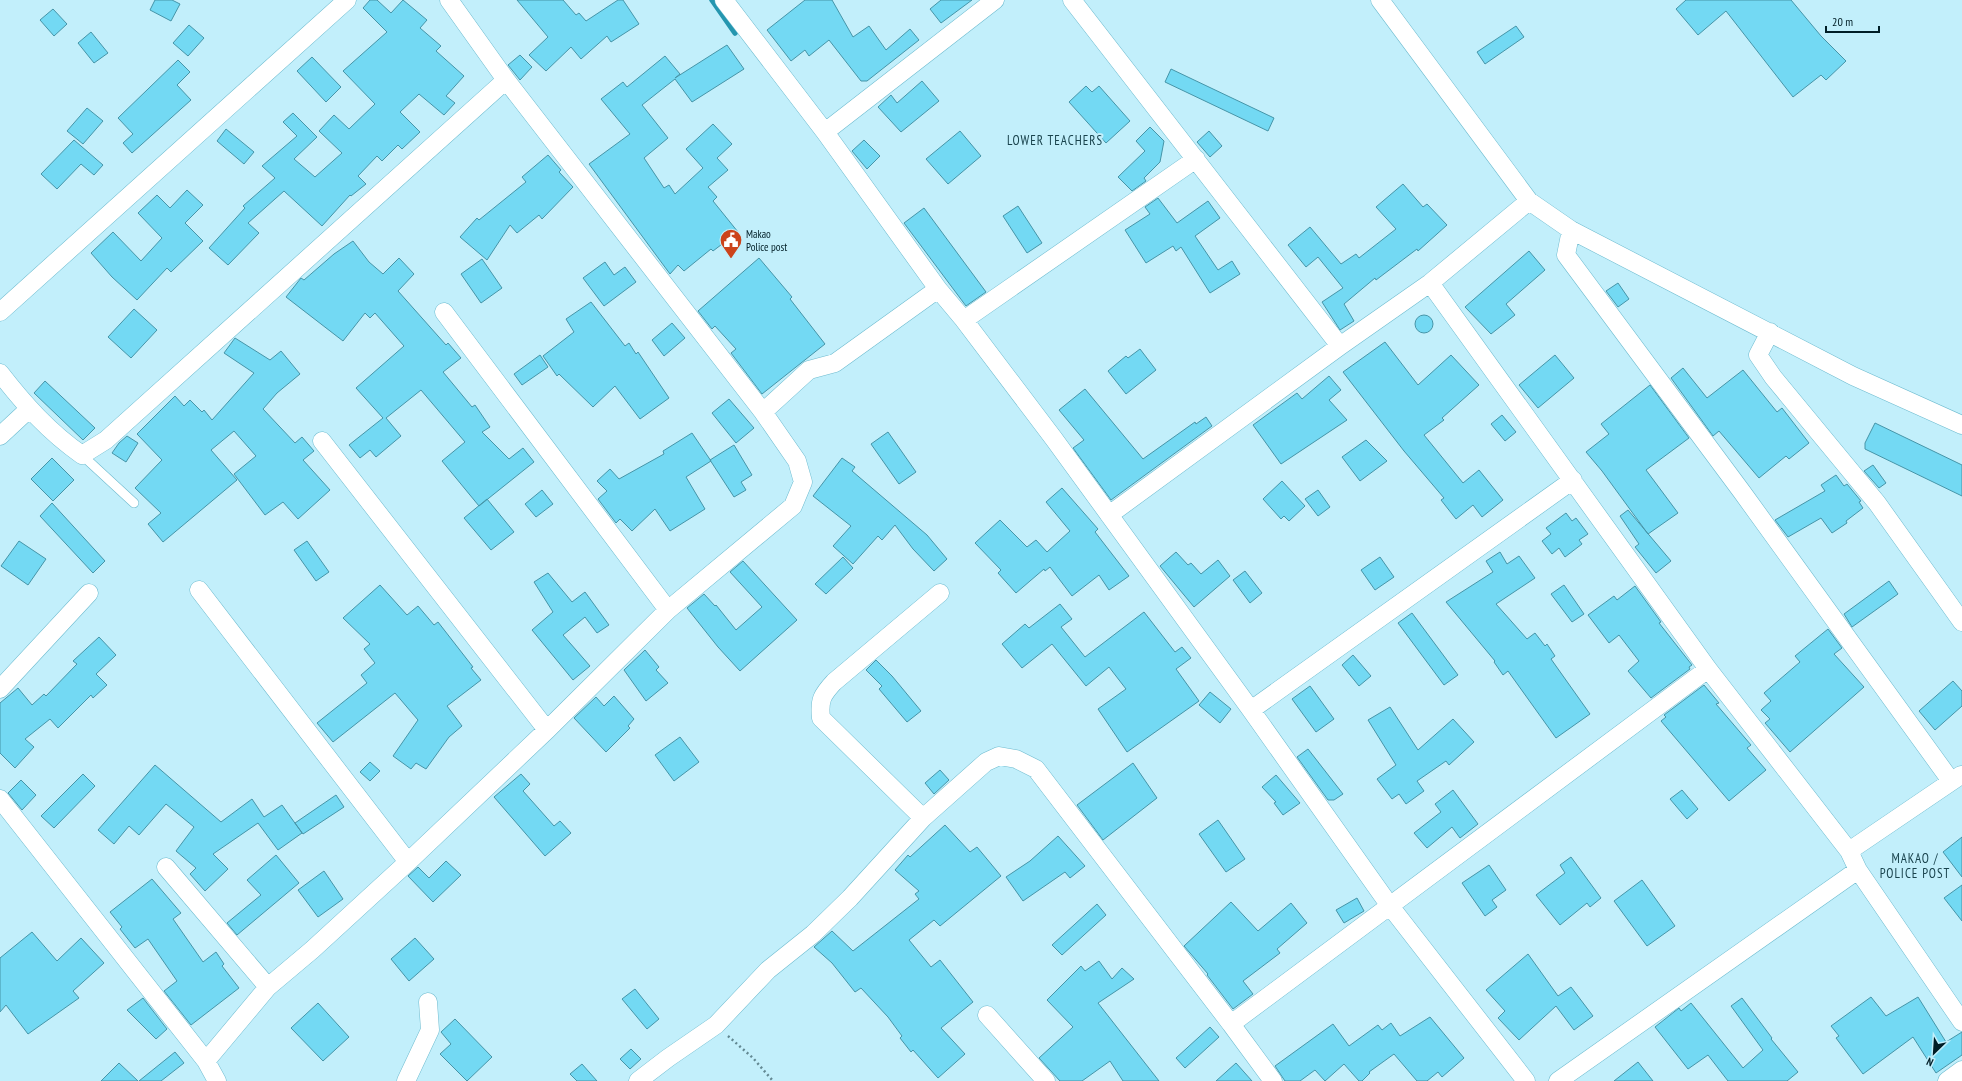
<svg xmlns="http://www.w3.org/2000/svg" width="1962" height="1081" font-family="'PT Sans Narrow',sans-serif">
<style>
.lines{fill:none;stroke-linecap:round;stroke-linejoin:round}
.stream{stroke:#2596af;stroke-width:5.5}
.building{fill:#73d9f3;stroke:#4695a8}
.service-casing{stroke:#6dbbcf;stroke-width:10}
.minor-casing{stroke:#6dbbcf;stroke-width:19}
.path{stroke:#628892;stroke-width:2.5;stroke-dasharray:2 3;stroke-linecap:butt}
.service{stroke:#fff;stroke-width:9}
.minor{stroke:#fff;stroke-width:18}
.labels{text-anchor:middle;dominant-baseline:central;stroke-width:4;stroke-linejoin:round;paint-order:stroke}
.poi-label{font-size:11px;fill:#001e26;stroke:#c2effb;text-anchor:start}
.quarter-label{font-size:13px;letter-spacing:1px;fill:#19434d;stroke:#c2effb}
</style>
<rect width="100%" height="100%" fill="#c2effb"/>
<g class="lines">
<path class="stream" d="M712,0l23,33"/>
</g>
<path class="building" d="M155,0h17l8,4 -9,17 -21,-11z
M370,0h7l14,13 12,-13 24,20 -7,8 21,18 -5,5 28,25 -18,20 9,7 -11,12 -25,-21 -19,18 20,20 -18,17 -4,-4 -16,16 -5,-5 -19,20 8,8 -15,12 -1,-1 -28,31 -38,-35 -36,32 11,10 -31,32 -19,-17 36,-40 -2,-2 32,-28 -13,-12 35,-30 -14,-14 10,-9 24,24 -23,22 21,18 27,-24 -23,-22 15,-16 15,14 26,-25 -32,-33 44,-39 -24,-24z
M517,0h46l13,15 3,-2 7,8 32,-21h5l16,24 -28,18 -4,-6 -26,23 -10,-12 -25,24 -17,-16 19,-18z
M805,0h27l21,37 16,-11 17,24 24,-21 9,11 -52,41h-6l-32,-41 -20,16 -4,-6 -14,11 -24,-31z
M941,0h31l-31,23 -11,-14z
M1686,0h105l30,36 25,25 -20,19 -5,-5 -28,22 -67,-86 -28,24 -22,-26z
M53,9l14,15 -13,12 -14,-16z
M189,25l15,13 -16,18 -15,-13z
M1516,26l8,11 -39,27 -8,-12z
M91,32l17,21 -14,10 -16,-20z
M727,45l17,24 -52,33 -17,-23 -33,26 26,33 -24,20 20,30 5,-3 6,9 28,-26 -17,-19 27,-25 19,20 -15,14 11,12 -20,17 9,10 -4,4 25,31 -25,19 -2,-2 -27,22 -6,-6 -8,9 -81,-110 41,-30 -29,-35 22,-17 4,5 38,-31 15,18 -5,4z
M520,55l12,12 -12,13 -12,-15z
M312,57l29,30 -15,15 -29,-31z
M178,60l12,12 -13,13 14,15 -59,53 -9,-10 10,-9 -15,-16z
M1171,69l103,49 -6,13 -103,-49z
M922,81l17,20 -38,31 -23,-25 13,-12 6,8z
M1086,86l6,6 7,-6 31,35 -24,22 -37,-41z
M87,108l16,13 -20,23 -16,-13z
M1150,127l14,14 -4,21 -16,16 2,3 -14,10 -14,-14 27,-26 -9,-10z
M226,129l28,23 -10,12 -27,-23z
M960,131l21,25 -33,28 -22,-25z
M1209,131l13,15 -12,11 -13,-15z
M74,140l29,25 -9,10 -13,-11 -24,25 -16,-15z
M864,140l16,16 -13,13 -15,-18z
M548,155l13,15 -2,2 14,15 -31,32 -3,-4 -22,18 -7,-8 -23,35 -27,-23 17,-19 2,2 47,-38 -4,-5z
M1403,184l20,23 4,-3 20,21 -29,26 -1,-2 -41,31 -1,-2 -31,26 10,17 -14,9 -18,-28 21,-14 -25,-31 -12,10 -18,-22 22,-18 31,37 15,-10 3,4 37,-29 -20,-22z
M187,190l16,15 -18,18 18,18 -32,31 -4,-4 -30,32 -25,-23 -21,-24 22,-21 28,29 21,-23 -24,-25 19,-18 13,13z
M1158,198l19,25 31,-22 12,17 -25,18 23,34 14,-9 8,13 -30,19 -29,-46 -5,4 -3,-5 -27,17 -21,-33 25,-16 -5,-7z
M1018,206l24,37 -15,10 -24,-37z
M924,208l62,84 -20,14 -62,-83z
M353,241l16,21 14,12 16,-16 15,16 -16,17 48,54 2,-2 13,15 -18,14 29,35 3,-2 15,22 -8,5 27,27 14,-11 11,14 -55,44 -37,-45 23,-19 -44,-52 -35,28 15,18 -25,21 -6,-7 -10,8 -11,-13 34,-27 -27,-30 48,-42 -29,-33 -5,5 -5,-5 -22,28 -57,-44 15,-19 3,2 30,-26z
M1529,251l16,19 -39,34 9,11 -24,19 -26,-27z
M759,258l33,39 -2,2 35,45 -63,50 -31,-41 5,-4 -21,-23 -3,3 -14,-18z
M482,259l20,29 -21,15 -20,-29z
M605,262l9,13 11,-8 11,15 -32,24 -21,-28z
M1618,283l11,16 -11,8 -12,-16z
M591,302l34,44 4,-3 7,11 2,-2 31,46 -29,21 -25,-33 -22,21 -34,-33 -2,2 -14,-20 31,-24 -8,-13z
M134,309l23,21 -26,28 -23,-21z
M1415 324a9 9 0 1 1 18 0a9 9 0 1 1-18 0Z
M672,323l13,15 -21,18 -12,-16z
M235,338l35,22 11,-9 19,23 -23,19 -14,16 32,34 7,-6 12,14 -11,9 27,30 -32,29 -15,-17 -18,13 -31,-41 22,-18 -22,-25 -23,19 26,30 -74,62 -15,-18 13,-11 -26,-25 27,-28 -25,-26 38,-38 9,10 6,-6 12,12 2,-2 8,10 42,-47 -30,-20z
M1385,342l33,43 33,-30 28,30 -37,33 2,2 -20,15 39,48 16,-13 24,30 -21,17 -9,-12 -17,14 -15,-19 3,-2 -40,-47 -61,-79z
M1140,349l16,21 -30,24 -18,-23 18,-15 2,2z
M540,355l8,12 -26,18 -8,-11z
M1555,355l19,23 -36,30 -19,-23z
M1683,368l24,30 36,-28 34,42 5,-4 27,35 -20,16 -3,-3 -27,22 -40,-47 -6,5 -42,-58z
M1329,376l12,14 -12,10 18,20 -66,44 -28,-39 44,-32 5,6z
M45,381l50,47 -12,12 -49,-47z
M1650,385l39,53 -43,32 32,43 -30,21 -46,-63 -16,-19 23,-18 -8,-10z
M1085,389l58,70 52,-37 1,2 10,-7 6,9 -101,74 -38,-52 11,-8 -25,-30z
M729,399l25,29 -18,15 -24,-30z
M1502,415l14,17 -11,9 -14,-17z
M1875,423l87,42v31l-97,-47v-6z
M888,432l28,40 -17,12 -28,-40z
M692,433l19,28 -25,16 19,32 -35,22 -15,-22 -23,22 -12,-12 -4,4 -18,-24 9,-8 -10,-10 13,-12 9,10 45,-25 -1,-3z
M127,436l11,7 -12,19 -14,-9 7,-10z
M1366,440l21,21 -27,20 -18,-24z
M734,445l18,30 -11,7 5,8 -12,7 -24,-37z
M52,458l22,22 -21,21 -22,-22z
M842,458l13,9 -3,4 75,64 20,24 -13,12 -21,-22 -18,-24 -13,15 -4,-4 -25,28 -20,-18 18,-20 -38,-30z
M1873,465l13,18 -7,5 -15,-17z
M1836,475l8,11 3,-2 14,17 -2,1 4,6 -17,13 1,2 -15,10 -11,-15 -33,19 -13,-17 50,-29 -4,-6z
M1282,481l23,25 -16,15 -5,-5 -3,3 -18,-20z
M1062,488l36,41 -3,3 34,44 -20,14 -10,-15 -27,21 -22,-29 -5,4 -1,-2 -28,24 -18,-20 3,-3 -26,-27 25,-23 27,27 9,-7 11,12 23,-21 -24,-29z
M542,490l11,14 -17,13 -11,-13z
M1318,490l12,17 -12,9 -13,-17z
M487,499l27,33 -23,18 -27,-32z
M52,503l53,58 -12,12 -53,-57z
M1628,510l43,51 -15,12 -21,-26 4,-3 -19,-28z
M1566,513l6,8 4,-3 12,16 -9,6 3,4 -17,13 -6,-9 -7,6 -10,-13 9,-7 -5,-6z
M19,541l27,18 -18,26 -27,-19z
M307,541l22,31 -13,9 -22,-31z
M1176,552l12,13 3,-2 10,11 17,-14 12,16 -36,31 -34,-41z
M1500,552l7,12 12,-8 16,22 -39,26 31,35 8,-6 10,13 2,-2 8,12 -4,3 39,55 -34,24 -48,-67 -5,4 -9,-13 1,-1 -49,-59 47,-30 -7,-11z
M843,557l10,11 -27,26 -11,-10z
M1380,557l14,20 -19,13 -14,-20z
M743,561l54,59 -57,51 -22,-24 -31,-39 17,-14 11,12 1,-1 20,25 26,-23 -32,-35z
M1245,571l17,22 -12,10 -17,-23z
M548,573l24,29 13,-10 24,33 -12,8 -12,-16 -22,18 27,31 -17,14 -41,-50 21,-18 -19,-30z
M1889,581l9,13 -46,33 -8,-13z
M380,585l27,30 11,-9 16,19 4,-3 35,45 -2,1 10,12 -34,26 15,20 -13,11 -23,32 -10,-6 -5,6 -18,-13 25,-36 -23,-27 -62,49 -16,-19 50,-40 -6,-8 14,-12 -11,-14 6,-5 -27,-26z
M1564,585l20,29 -12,8 -21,-28z
M1635,586l26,36 -2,1 33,42 -3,2 1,2 -39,29 -23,-27 11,-10 -20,-26 -10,8 -21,-28 26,-19 3,4z
M1060,604l12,15 -11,8 24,30 59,-45 31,40 7,-5 9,11 -15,11 23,32 -72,51 -29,-43 28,-20 -17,-22 -23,19 -34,-42 -30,24 -20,-24 23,-20 4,4z
M1412,613l46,62 -14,10 -46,-62z
M1828,629l14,19 -8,6 30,33 -74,65 -25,-29 5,-4 -9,-9 10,-9 -7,-8 36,-31 -5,-6z
M99,637l17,18 -20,19 11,11 -14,13 -2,-3 -33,33 -8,-9 -25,20 9,8 -19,21 -15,-15v-50l18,-15 14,17 12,-11 2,2 31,-32 -4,-3z
M645,650l14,17 -3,3 12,13 -22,18 -22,-31z
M1353,655l18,21 -12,10 -17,-21z
M876,660l16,16 29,35 -14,11 -28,-33 3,-3 -16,-16z
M1953,681l9,10v15l-27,24 -16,-19z
M1704,685l15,18 -3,1 35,41 -4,3 19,22 -37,31 -68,-80 5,-4 -2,-2z
M1310,686l24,33 -18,13 -24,-33z
M1210,692l21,17 -11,14 -21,-18z
M614,696l20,23 -6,7 2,2 -24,24 -32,-34 22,-21 8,9z
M1390,707l28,43 35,-31 21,23 -25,23 -3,-4 -29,20 7,10 -18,13 -7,-10 -7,5 -15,-20 19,-14 -28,-45z
M680,737l19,25 -25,19 -19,-26z
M1308,749l35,45 -9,6h-6l-31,-43z
M370,762l10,9 -10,10 -10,-9z
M1133,763l24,35 -54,42 -26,-35z
M155,765l66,57 31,-23 12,18 18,-12 20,28 -24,17 -20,-27 -45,31 15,15 -23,22 -15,-17 6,-6 -20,-17 18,-24 -28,-23 -27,31 -10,-9 -15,18 -16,-14z
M940,770l9,10 -15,14 -9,-11z
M83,774l12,12 -41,42 -13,-12z
M521,774l9,10 -7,7 31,35 6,-5 11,12 -26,23 -51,-59z
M1276,775l24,28 -17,12 -9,-12 2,-1 -14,-15z
M21,780l15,15 -14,15 -14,-17z
M1453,790l25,34 -18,14 -8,-11 -25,21 -13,-15 27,-21 -6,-8z
M1682,790l16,19 -11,10 -17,-20z
M336,795l8,12 -41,27 -8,-11z
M1218,820l27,39 -19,13 -27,-38z
M945,825l25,27 7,-5 24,29 -61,50 -6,-6 -25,20 22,27 9,-7 33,42 -32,26 24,26 -27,24 -25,-28 -2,2 -11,-14 2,-2 -14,-19 -27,-29 -6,4 -23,-29 -18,-16 18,-16 21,20 66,-52 -4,-5 4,-3 -24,-21 13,-15 2,2z
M1058,836l27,30 -15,12 -5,-6 -42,29 -17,-24 24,-16z
M1962,837v40l-19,-25z
M276,855l23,28 -62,52 -10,-12 34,-28 -14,-15z
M1571,857l30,41 -11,9 -3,-4 -27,22 -24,-30 29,-22 -5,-8z
M446,861l15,14 -28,27 -25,-26 10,-9 11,11z
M1489,865l17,25 -14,10 5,7 -12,9 -23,-33z
M324,871l19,28 -25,18 -20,-27z
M152,879l29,34 -8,6 30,43 13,-10 8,12 -2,2 17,22 -48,37 -27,-34 13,-10 -29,-42 -13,9 -15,-19 2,-2 -12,-15z
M1642,880l33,46 -28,20 -33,-45z
M1962,885v36l-18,-23z
M1357,898l7,13 -20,12 -8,-13z
M1231,902l27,29 33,-28 16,20 -30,26 3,4 -37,28 10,13 -20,15 -26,-34 1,-1 -24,-28z
M1097,904l9,11 -44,40 -10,-10z
M32,932l25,29 24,-23 23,25 -31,28 6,7 -51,36 -22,-29 -6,7v-54z
M415,938l19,21 -25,22 -18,-22z
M1528,954l30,42 13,-9 22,29 -19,14 -18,-24 -37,34 -21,-22 7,-7 -19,-21z
M1099,961l13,18 10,-11 12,11 -36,24 61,78h-36l-13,-20 -28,20h-22l-21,-23 34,-31 -26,-27 34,-34 4,5z
M635,989l24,30 -12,10 -25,-30z
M1871,997l15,19 32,-19 28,45 16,-10v23l-26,18 -23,-36 -50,37 -27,-36 3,-2 -8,-10z
M143,998l24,31 -11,10 -29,-29z
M1742,998l30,40 -1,1 27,33 -11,9h-59l-20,-26 -20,14 -33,-42 24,-19 2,3 10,-8 52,65 20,-18 -32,-44z
M318,1003l31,34 -26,24 -32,-33z
M1430,1017l34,41 -22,19 -4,-5 -11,9h-10l-23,-27 -25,18 1,1 -8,8h-3l-15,-17 -19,17 -10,-11 -15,11h-15l-10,-15 58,-42 16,22 29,-21 4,5 9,-7 9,13z
M455,1019l37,38 -25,24 -27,-27 11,-10 -10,-12z
M1210,1027l9,10 -34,31 -9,-10z
M631,1049l10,10 -11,10 -10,-10z
M175,1052l9,11 -23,18h-22z
M1638,1062l15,19h-39z
M119,1063l19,18h-37z
M1236,1063l16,18h-36z
M582,1064l15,17h-20l-7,-7z"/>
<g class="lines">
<g class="service-casing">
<path id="service" d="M82,455l52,48"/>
</g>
<g class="minor-casing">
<path id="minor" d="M724,0l101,132 113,157 26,31 90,119 197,271 139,196 136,175
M1072,0l268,346
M1380,0l149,201
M825,132l170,-132
M1571,230l-5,25 176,237 209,289
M1430,283l278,386 141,182 9,19 104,152
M0,312l347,-312
M444,312l224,298
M964,320l232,-161
M1770,332l-12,23 15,22 104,126 85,119
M0,373c24,31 49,59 82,82l24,-15 400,-360
M763,412l46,-42 26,-7 103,-74
M0,436l29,-27
M322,441l225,289
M1109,515l231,-169 90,-63 99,-82 42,29 282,146 109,49
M199,590l209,272
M0,689l89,-96
M1251,710l322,-230
M0,799l206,262 11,20
M923,818l-102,-100c-2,-18 1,-23 13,-36l106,-89
M1849,851l112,-76
M166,867l102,120
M987,1015l59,66
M206,1061l62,-74 44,-37 96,-88 139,-132 121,-120 125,-104 10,-24 -6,-21 -34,-49 -257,-332 -57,-80
M406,1081l24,-51 -2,-28
M638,1081l30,-23 48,-33 52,-55 45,-36 37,-36 73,-80 63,-56 13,-6 17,3 20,10 195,255
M1273,1081l-42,-57 477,-355
M1558,1081l300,-211
M1947,1081l15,-11"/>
</g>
<path class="path" d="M728,1036l25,22 20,23"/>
<use href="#service" class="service"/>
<use href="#minor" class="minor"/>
</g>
<defs>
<g id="civic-pin" transform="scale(1.15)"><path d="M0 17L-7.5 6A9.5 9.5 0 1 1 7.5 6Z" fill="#cc431b" stroke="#c2effb"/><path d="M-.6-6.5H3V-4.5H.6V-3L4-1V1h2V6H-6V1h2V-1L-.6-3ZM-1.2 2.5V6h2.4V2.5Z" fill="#fff"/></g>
</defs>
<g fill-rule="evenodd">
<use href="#civic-pin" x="731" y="240"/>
</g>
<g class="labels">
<g class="poi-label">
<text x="746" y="234">Makao<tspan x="746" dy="13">Police post</tspan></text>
</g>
<g class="quarter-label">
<text x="1055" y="140">LOWER TEACHERS</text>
<text x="1915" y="858">MAKAO /<tspan x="1915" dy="15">POLICE POST</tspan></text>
</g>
</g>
<g transform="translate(1934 1053) rotate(205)" stroke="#c2effb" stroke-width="3" paint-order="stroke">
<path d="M0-3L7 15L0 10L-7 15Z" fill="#001e26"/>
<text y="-6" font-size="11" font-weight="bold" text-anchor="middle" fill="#001e26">N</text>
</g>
<path d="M1826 26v6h53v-6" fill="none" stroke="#001e26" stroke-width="2"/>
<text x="1832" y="26" font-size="12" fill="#001e26" stroke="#c2effb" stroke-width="3" paint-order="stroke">20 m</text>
</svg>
